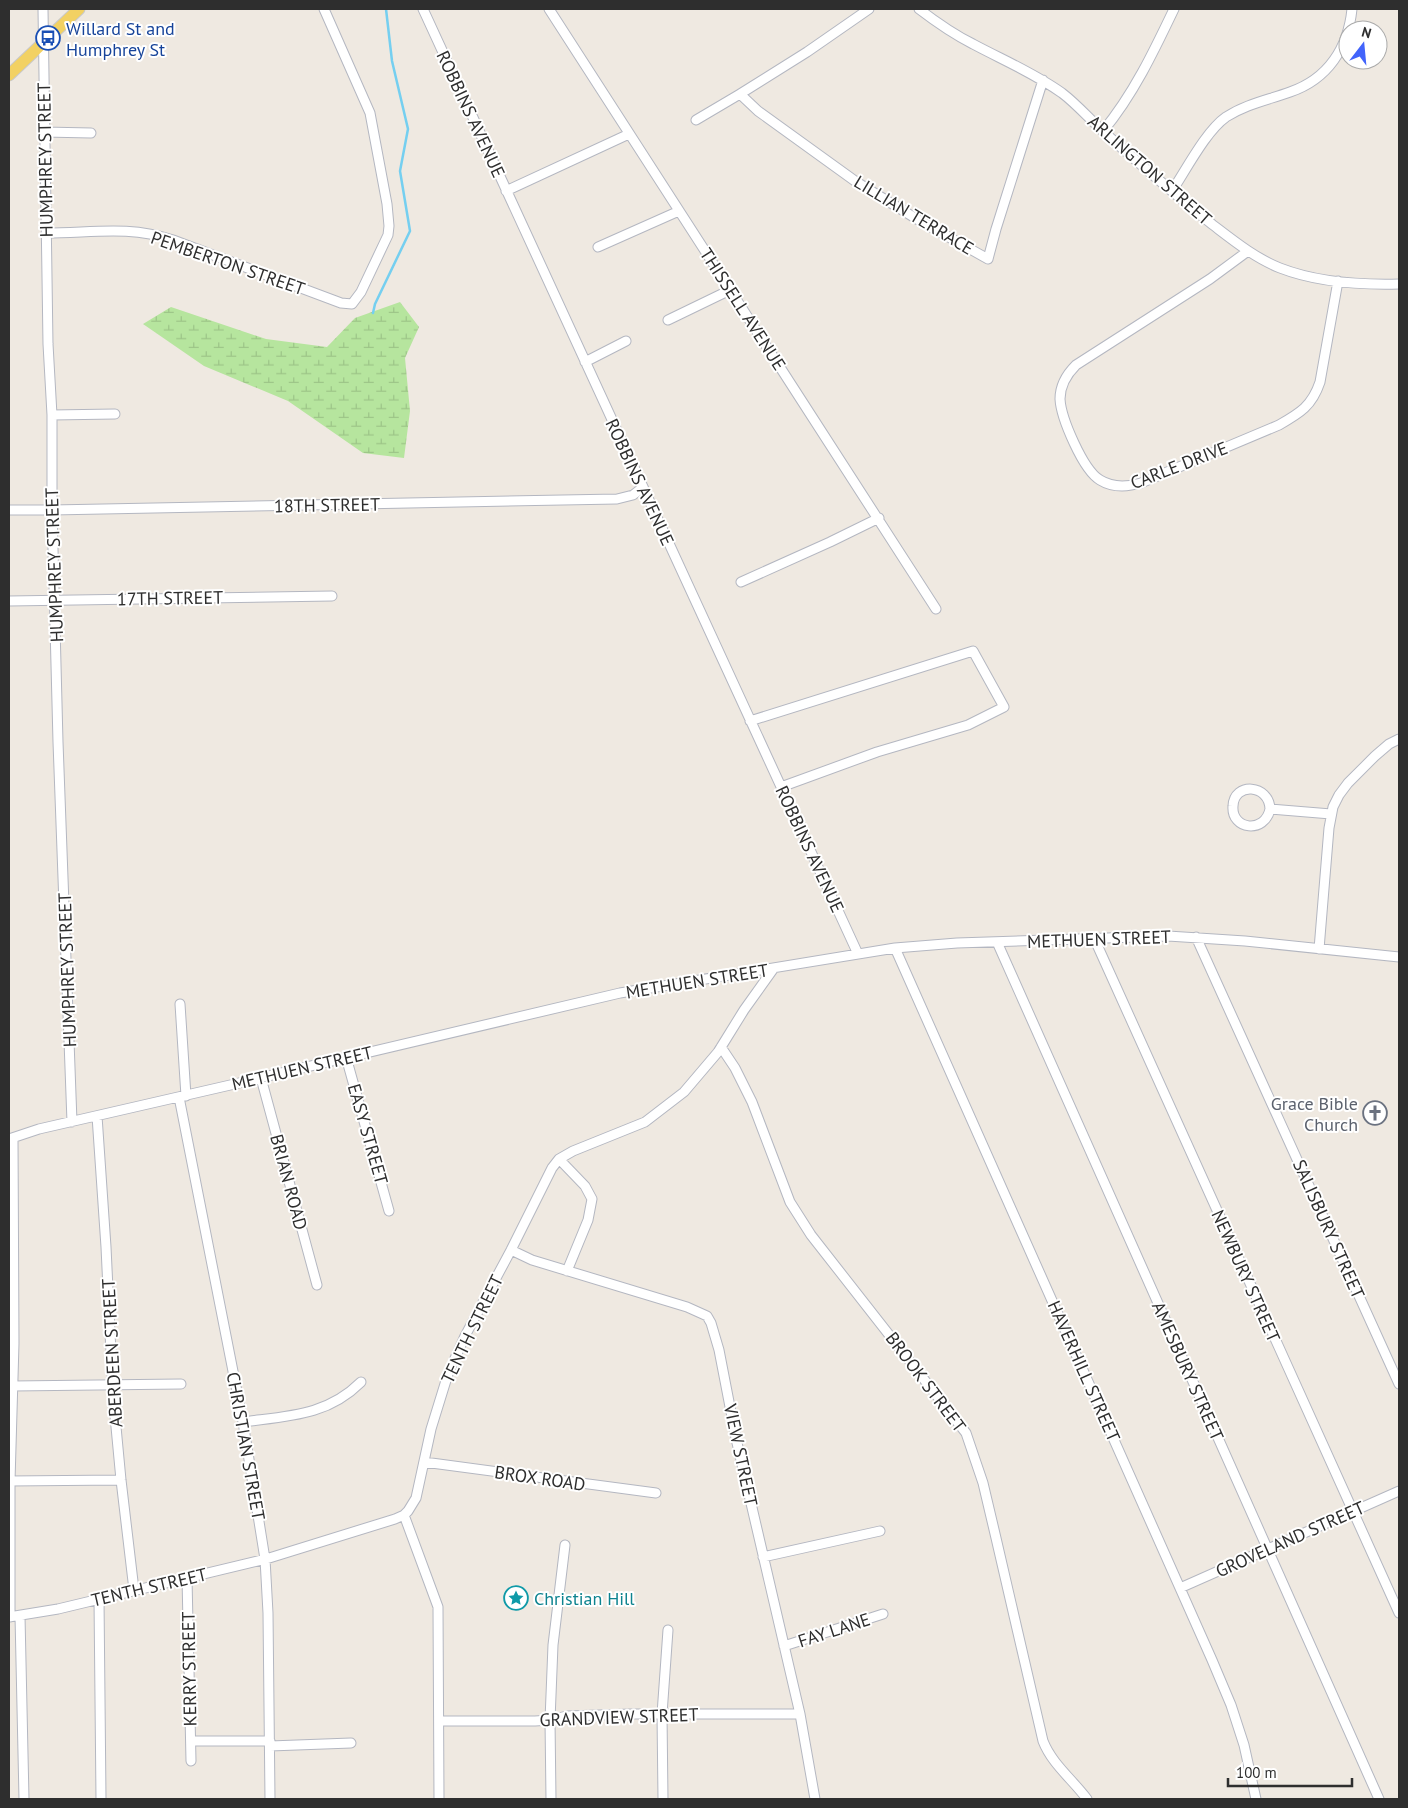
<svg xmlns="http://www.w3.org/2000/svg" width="1408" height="1808" font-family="'PT Sans',sans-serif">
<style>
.wetland{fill:url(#wetland-marsh)}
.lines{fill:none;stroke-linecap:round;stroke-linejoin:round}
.stream{stroke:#75cff0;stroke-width:2.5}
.minor-casing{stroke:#b4b7c1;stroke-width:11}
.major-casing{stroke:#c9c9c9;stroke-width:13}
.minor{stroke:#fff;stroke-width:9}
.major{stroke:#f2d163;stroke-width:11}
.labels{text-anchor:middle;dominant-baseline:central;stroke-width:4;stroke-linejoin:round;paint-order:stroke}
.transit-label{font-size:18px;fill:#164399;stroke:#fff;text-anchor:start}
.street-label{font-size:18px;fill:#2e2e2e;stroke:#fff}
.worship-label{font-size:18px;fill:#5b616d;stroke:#fff;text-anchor:end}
.culture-label{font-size:18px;fill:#0d838f;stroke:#fff;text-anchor:start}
</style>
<defs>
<pattern id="wetland-marsh" width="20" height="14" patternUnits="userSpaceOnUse" patternTransform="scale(1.25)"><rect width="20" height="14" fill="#b6e59e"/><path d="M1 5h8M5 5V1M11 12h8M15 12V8" fill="none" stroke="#9dc588"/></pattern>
</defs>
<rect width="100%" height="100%" fill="#efe9e1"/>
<path class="wetland" d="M400,302l19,25 -14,31 5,53 -6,47 -41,-5 -75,-52 -84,-35 -61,-42 28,-17 95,32 61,8 28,-29z"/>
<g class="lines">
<path class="stream" d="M373,313l2,-9 35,-73 -10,-60 8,-42 -16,-68 -6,-52"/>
<g class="minor-casing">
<path id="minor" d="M43,9l5,335 4,71v95l6,232 14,380
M423,9l435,945
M549,9l387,600
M869,9l-62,43 -67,42 18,17 97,70 65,40 68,38 8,-30 47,-149
M919,9c17,13 34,25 54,35 30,16 61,29 89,49 16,12 29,28 44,41 35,31 71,62 107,91 21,16 42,33 67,43 36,14 81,17 119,16
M696,120l44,-26
M1103,131c30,-36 51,-80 71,-122
M44,132l47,1
M506,191l123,-57
M1172,191c14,-21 34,-60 54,-74 20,-13 42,-17 64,-25 38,-13 58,-44 62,-83
M46,233c46,0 82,-8 127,7l168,63 11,1 9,-12 27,-57 1,-9 -2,-22 -17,-91 -46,-104
M598,247l81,-36
M1248,251l-38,28 -134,86c-9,9 -16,20 -16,34 1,19 23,71 40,81 13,8 27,7 41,3l138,-58c21,-12 33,-19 41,-43l18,-101
M668,320l62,-30
M585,362l41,-21
M52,415l63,-1
M9,510h43l565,-11 16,-4 9,-7
M741,582l89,-40 49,-24
M9,601l323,-5
M750,721l223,-70 31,56 -36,18 -91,27 -96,35
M1270,809c-5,25 -39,21 -37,-3 1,-24 36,-22 37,3l61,5
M1196,937l203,447
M1094,938l305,675
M997,942l382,857
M895,948l317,712 19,45 13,40 12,54
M1319,949l10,-121 4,-21 6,-12 9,-12 27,-27 14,-12 10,-5
M180,1004l6,92
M721,1047l14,21 17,34 38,100 21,33 155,198 17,50 13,55 47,203c9,23 29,38 44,58
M346,1057l43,154
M261,1078l56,207
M179,1097l64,325 22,137 3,54 2,186
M97,1116l9,131 7,148 8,85 13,110
M9,1139l30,-10 200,-46 381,-90 275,-45 62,-5 211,-7 77,5 154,16
M559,1159l26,27 7,13 -4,21 -21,51
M511,1250l21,10 155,47 20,9 4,7 8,27 18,93 63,271 15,85
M13,1386l168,-2
M243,1422c45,-6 84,-6 118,-40
M424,1462l232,31
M9,1481l112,-1
M404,1515l34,92 1,192
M763,1557l117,-26
M187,1578l4,183
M1180,1588l219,-97
M99,1599l2,200
M20,1616l4,183
M9,1617l49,-8 208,-50 129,-40 9,-4 4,-4 8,-13 15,-69 17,-55 17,-38 46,-86 41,-82 7,-9 14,-8 72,-29 39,-30 34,-40 26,-42 30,-42
M10,1617v-136l4,-138 -1,-205
M784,1646l99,-32
M439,1721h96l15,-1 17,-4 64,-2h169
M191,1741h79
M270,1746l81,-3
M551,1799l-1,-79 3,-75 12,-100
M663,1799l-1,-85 6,-84"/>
</g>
<g class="major-casing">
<path id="major" d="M9,75l70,-66"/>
</g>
<use href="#minor" class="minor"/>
<use href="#major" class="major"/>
</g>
<defs>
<g id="bus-ring" transform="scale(1.25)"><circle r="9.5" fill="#fff" stroke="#1a4fb4" stroke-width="1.5"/><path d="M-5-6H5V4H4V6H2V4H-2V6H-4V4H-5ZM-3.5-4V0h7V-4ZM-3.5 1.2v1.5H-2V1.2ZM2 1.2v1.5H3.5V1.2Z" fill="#1a4fb4"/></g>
<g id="church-ring" transform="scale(1.25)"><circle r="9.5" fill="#fff" stroke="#6b7280" stroke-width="1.5"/><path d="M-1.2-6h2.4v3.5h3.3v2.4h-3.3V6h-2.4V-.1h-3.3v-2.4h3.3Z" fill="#6b7280"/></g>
<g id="sight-ring" transform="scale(1.25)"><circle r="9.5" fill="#fff" stroke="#0f9aa8" stroke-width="1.5"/><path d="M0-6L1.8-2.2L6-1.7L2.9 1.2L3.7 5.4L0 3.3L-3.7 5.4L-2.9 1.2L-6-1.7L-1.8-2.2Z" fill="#0f9aa8"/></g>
</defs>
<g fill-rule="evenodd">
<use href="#bus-ring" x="48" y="38"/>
<use href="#church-ring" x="1375" y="1113"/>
<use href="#sight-ring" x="516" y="1598"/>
</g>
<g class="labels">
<g class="transit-label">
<text x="66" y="28">Willard St and<tspan x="66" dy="21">Humphrey St</tspan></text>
</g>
<g class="street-label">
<text transform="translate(471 114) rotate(65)">ROBBINS AVENUE</text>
<text transform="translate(45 160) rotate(-91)">HUMPHREY STREET</text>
<text transform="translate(1150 170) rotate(41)">ARLINGTON STREET</text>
<text transform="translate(914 215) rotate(31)">LILLIAN TERRACE</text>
<text transform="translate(228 263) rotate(19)">PEMBERTON STREET</text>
<text transform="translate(743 309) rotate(57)">THISSELL AVENUE</text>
<text transform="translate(1179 465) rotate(-21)">CARLE DRIVE</text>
<text transform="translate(640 482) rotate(65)">ROBBINS AVENUE</text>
<text transform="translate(327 505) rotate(-1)">18TH STREET</text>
<text transform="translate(54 565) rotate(-92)">HUMPHREY STREET</text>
<text transform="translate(170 598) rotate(-1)">17TH STREET</text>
<text transform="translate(810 849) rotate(65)">ROBBINS AVENUE</text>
<text transform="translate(1099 939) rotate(-2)">METHUEN STREET</text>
<text transform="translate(67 970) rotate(-92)">HUMPHREY STREET</text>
<text transform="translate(697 981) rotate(-9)">METHUEN STREET</text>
<text transform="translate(302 1068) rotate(-13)">METHUEN STREET</text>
<text transform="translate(368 1134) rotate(74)">EASY STREET</text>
<text transform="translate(289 1182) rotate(75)">BRIAN ROAD</text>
<text transform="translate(1329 1229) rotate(66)">SALISBURY STREET</text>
<text transform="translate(1246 1276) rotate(66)">NEWBURY STREET</text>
<text transform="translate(472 1329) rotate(-64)">TENTH STREET</text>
<text transform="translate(112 1353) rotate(-93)">ABERDEEN STREET</text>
<text transform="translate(1084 1371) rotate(66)">HAVERHILL STREET</text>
<text transform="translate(1188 1371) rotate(66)">AMESBURY STREET</text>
<text transform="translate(926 1382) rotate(53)">BROOK STREET</text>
<text transform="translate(246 1446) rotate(80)">CHRISTIAN STREET</text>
<text transform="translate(741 1455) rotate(78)">VIEW STREET</text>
<text transform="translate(540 1478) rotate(8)">BROX ROAD</text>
<text transform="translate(1290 1539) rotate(-24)">GROVELAND STREET</text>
<text transform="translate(149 1587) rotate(-13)">TENTH STREET</text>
<text transform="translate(834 1630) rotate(-18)">FAY LANE</text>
<text transform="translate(189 1669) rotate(-91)">KERRY STREET</text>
<text transform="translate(619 1717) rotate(-2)">GRANDVIEW STREET</text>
</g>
<g class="worship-label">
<text x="1358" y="1103">Grace Bible<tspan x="1358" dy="21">Church</tspan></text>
</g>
<g class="culture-label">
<text x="534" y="1598">Christian Hill</text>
</g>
</g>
<rect width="1408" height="1808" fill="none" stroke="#2e2e2e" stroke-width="20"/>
<g transform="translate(1363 45) rotate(16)"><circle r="24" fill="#ffffff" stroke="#ababab"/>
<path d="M0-4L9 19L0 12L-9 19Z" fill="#4264fb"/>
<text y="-8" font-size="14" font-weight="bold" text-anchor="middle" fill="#2e2e2e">N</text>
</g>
<path d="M1228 1778v8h124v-8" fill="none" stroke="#2e2e2e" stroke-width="2.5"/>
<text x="1236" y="1778" font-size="15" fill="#2e2e2e" stroke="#ffffff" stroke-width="4" paint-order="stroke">100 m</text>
</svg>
